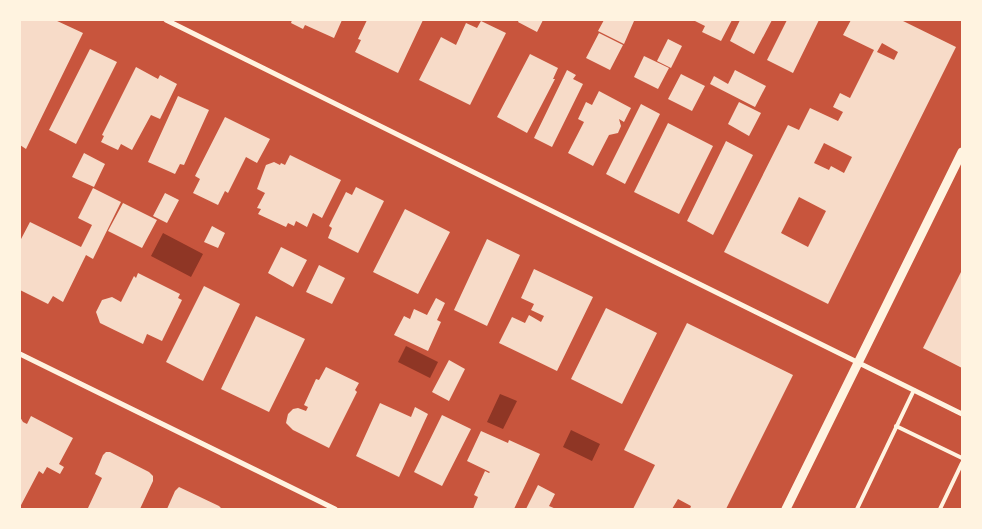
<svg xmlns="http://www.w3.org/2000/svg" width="982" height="529" font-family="Merriweather,serif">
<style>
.water{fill:#8f3625}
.building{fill:#f7dbc8;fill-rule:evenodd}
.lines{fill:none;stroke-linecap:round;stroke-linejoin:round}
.service{stroke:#fff3e0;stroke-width:4}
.minor{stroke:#fff3e0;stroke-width:5}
.tertiary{stroke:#fff3e0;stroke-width:9}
</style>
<rect width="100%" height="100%" fill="#c8553d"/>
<path class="water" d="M163,233l40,21 -12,23 -40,-21z
M406,346l32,16 -8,16 -32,-16z
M500,394l17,7 -14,28 -16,-7z
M571,430l29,14 -8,17 -29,-14z"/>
<path class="building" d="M20,20h35l28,13 -57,116 -6,-4z
M292,20h50l-8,18 -29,-13 -2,4 -12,-6z
M367,20h56l-25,53 -43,-21 6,-12 -3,-1z
M519,20h24l-6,12 -19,-10z
M604,20l30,1 -10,23 -26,-13z
M693,20h39l-11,21 -19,-9 3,-6z
M740,20h32l-18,34 -24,-13z
M787,20h32l-26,53 -26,-13z
M851,20h50l55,27 -128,257 -104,-52 64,-127 11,5 11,-22 28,13 5,-9 -10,-5 7,-14 10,5 24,-48 -31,-15zM882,43l16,9 -4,8 -17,-8zM824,143l28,14 -8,16 -13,-7 -2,4 -15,-7zM799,197l27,14 -18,36 -27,-14z
M481,21l25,12 -36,72 -51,-25 22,-43 15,8 10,-22 11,5z
M599,33l24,12 -13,25 -24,-12z
M668,39l14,7 -11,22 -14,-7z
M90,49l27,13 -41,82 -27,-14z
M530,54l28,14 -5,11h2l-28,54 -30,-16z
M644,56l25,12 -11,21 -24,-12z
M136,67l22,12 2,-4 17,9 -17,35 -9,-4 -19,35 -11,-6 -3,6 -17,-8 3,-6 -2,-1z
M567,70l9,5 -3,4 10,5 -31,63 -18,-9z
M735,70l31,16 -11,21 -45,-23 4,-8 14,8z
M681,74l24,12 -13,25 -24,-12z
M599,91l32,17 -7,14 -5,-3 2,7 -3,7 -9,2 -16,31 -25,-13 16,-31 -6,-3 8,-17 6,3z
M178,96l31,14 -25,55 -4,-1 -5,10 -27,-12z
M739,102l22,11 -12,23 -21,-12z
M641,104l19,10 -35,70 -19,-10z
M225,117l45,22 -13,24 -11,-6 -18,36 -3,-2 -7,14 -25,-12 7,-14 -5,-3z
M668,123l45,23 -34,68 -45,-22z
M726,141l27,14 -40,80 -26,-14z
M84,153l21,11 -11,23 -22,-10z
M290,155l51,25 -19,38 -9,-5 -6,14 -11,-6 -2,5 -6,-3 -2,4 -28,-13 3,-5 -4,-1 8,-15 -8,-4 9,-24 8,-3 6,3 1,-2 4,2z
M356,187l28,14 -26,52 -30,-15 4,-10 -3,-2 17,-34 6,3z
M93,188l28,14 -28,57 -7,-4 -23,47 -10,-6 -5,8 -28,-14v-49l10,-19 51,25 11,-22 -14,-7z
M165,193l14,7 -12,23 -14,-7z
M123,203l34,17 -15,28 -34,-17z
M405,209l45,23 -32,62 -45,-22z
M212,226l13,7 -7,15 -14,-6z
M487,239l33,16 -33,71 -33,-16z
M281,247l26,13 -14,27 -25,-14z
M319,265l26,13 -13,26 -26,-12z
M534,269l59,28 -36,74 -58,-28 13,-26 13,6 4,-8 12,7 3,-6 -13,-6 3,-6 -13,-6z
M962,270v98l-39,-20z
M138,273l42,21 -2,4 4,2 -20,41 -15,-7 -4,10 -43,-21 -4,-11 6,-12 10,-3 9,5 13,-26 2,2z
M204,286l36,18 -37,77 -37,-19z
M436,298l9,5 -8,17 4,2 -13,29 -34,-16 10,-19 6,3 4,-10 13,6z
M606,308l51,25 -35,71 -51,-25z
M256,316l49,23 -36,73 -48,-23z
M687,323l106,52 -67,134h-36l1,-3 -13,-7 -6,10h-39l22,-44 -31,-15z
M449,360l16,9 -16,32 -17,-9z
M326,367l33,16 -4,7 2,2 -28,56 -36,-18 -7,-7 2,-9 5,-5 5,-1 8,3 2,-4 -4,-2 12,-26 3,1z
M380,403l31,14 4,-10 13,7 -29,63 -43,-21z
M442,415l29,14 -29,57 -28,-14z
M31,416l42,22 -14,26 5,3 -4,7 -13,-7 -4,7 -4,-3 -19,36v-90l3,5 4,2z
M481,431l27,12 1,-3 31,14 -26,55h-41l5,-12 -4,-2 11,-24 4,2 1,-1 -23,-11z
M106,452h4l39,20 4,4v5l-13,28h-51l-1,-1 14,-30 -7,-4 8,-19z
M538,485l17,9 -6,12 7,3h-30z
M179,487l40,19 3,3h-55l8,-18z"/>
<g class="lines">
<path class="service" d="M896,426l66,32
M857,509l57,-119
M940,509l22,-46"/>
<path class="minor" d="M166,20l796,394
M20,354l315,155"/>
<path class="tertiary" d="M786,509l176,-357"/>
</g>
<rect width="982" height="529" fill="none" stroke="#fff3e0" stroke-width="42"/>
</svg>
